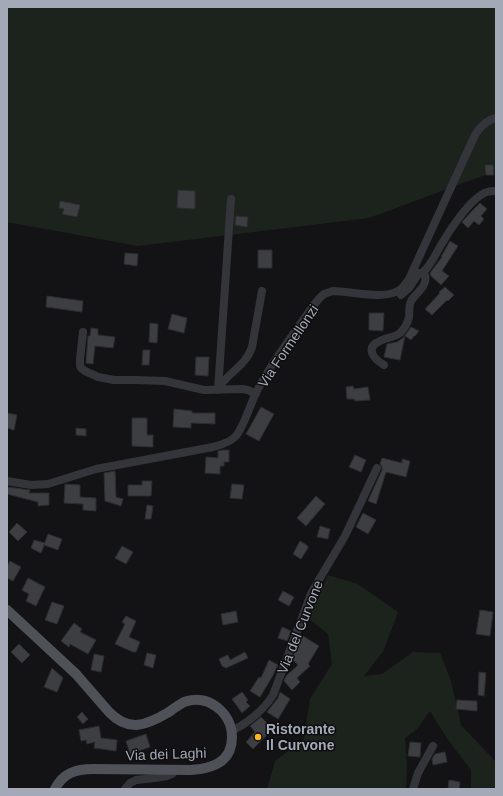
<svg xmlns="http://www.w3.org/2000/svg" width="503" height="796" font-family="Helvetica,sans-serif">
<style>
.green{fill:#1b231c}
.building{fill:#3c3e42;stroke:#2d2d31}
.lines{fill:none;stroke-linecap:round;stroke-linejoin:round}
.minor{stroke:#34353a;stroke-width:8}
.major{stroke:#4f5159;stroke-width:10}
.poi-dot{fill:#fbb324;stroke:#0e0e10;stroke-width:1.5}
.labels{text-anchor:middle;dominant-baseline:central;stroke-width:3;stroke-linejoin:round;paint-order:stroke}
.street-label{font-size:14px;fill:#a3a9b6;stroke:#0e0e10}
.poi-label{font-size:14px;font-weight:bold;fill:#a3a9b6;stroke:#0e0e10;text-anchor:start}
</style>
<rect width="100%" height="100%" fill="#131315"/>
<path class="green" d="M7,7h489v164l-127,47 -231,28 -131,-24z
M328,575l30,9 40,28 -14,38 -20,26 18,-2 31,-22 27,1 11,28 10,44 35,37v27h-25v-19l-23,-30 -18,-29 -13,18 -12,9 2,27 -1,24h-139l8,-28 29,-22 6,-40 22,-35 -4,-30 -20,-16z"/>
<path class="building" d="M485,165h8l1,10h-8z
M178,190l17,1v18l-18,-1z
M60,201l20,4 -3,12 -15,-3 2,-5 -5,-1z
M480,203l7,6 -6,7 3,3 -5,6 -5,-4 -6,7 -6,-6 10,-11z
M236,216l12,1 -1,10 -12,-2z
M450,241l8,5 -16,25 7,5 -8,9 -10,-9 -1,-3 12,-16h-1z
M258,250h14v18h-14z
M125,253l13,1 -1,12 -13,-2z
M445,287l9,8 -6,6 -1,-1 -15,15 -7,-6 15,-16 -1,-1z
M47,296l36,5 -1,11 -36,-5z
M369,313h15l-1,18 -14,-1z
M172,314l15,4 -3,15 -16,-4z
M150,323l8,1 -1,19 -8,-1z
M411,327l8,4 -4,5h-1l-3,4 -6,-4 -5,24 -16,-3 3,-13 10,-2 6,-4z
M91,328l7,1v6l17,2 -2,11 -18,-2 -2,18 -7,-1 2,-27h2z
M143,350h7l-1,15h-7z
M196,357h13l-1,19 -13,-1z
M353,386l1,3 14,-2 2,13 -15,1 -1,-2h-7l-1,-12z
M261,407l13,7 -15,27 -13,-7z
M174,409l18,2v2h23v11l-24,-1v5l-18,-1z
M7,413l10,2 -3,15 -7,-2z
M132,418h15v17h6v12l-21,-1z
M76,428l10,1v7l-10,-1z
M223,450h6v12h-5v4h-4v8l-15,-1 1,-16 12,1v-7z
M355,455l11,5 -5,12 -12,-5z
M382,458l20,5v-4l8,2 -4,16 -20,-5 -10,32 -8,-3 14,-31v-3l-2,-3z
M115,471l1,26 7,2 -2,7 -16,-5 -1,-28z
M142,481h10l-1,15h-23v-11h14z
M65,484l15,1v12l16,1v13l-13,-1v-6l-19,-1z
M232,484l12,1 -2,14 -12,-1z
M7,487l23,3 -1,3h20v12l-11,1v-4l-31,-8z
M316,496l9,8 -19,22 -9,-8z
M147,505l6,1 -2,13h-6z
M363,513l13,7 -8,14 -12,-7z
M17,523l10,9 -9,9 -9,-9z
M320,526l10,3 -2,10 -11,-2z
M48,534l14,5 -4,11 -14,-5z
M34,540l11,3 -4,10 -10,-5z
M300,541l8,5v2l-7,11 -8,-5z
M122,546l11,6 -7,12 -11,-6z
M10,561l11,6 -8,14 -6,-3v-12z
M28,578l17,9 -9,19 -10,-5 3,-7 -7,-4z
M283,591l11,6 -5,9 -11,-6z
M52,602l12,4 -7,18 -12,-4z
M480,610l13,2 -3,24 -14,-2z
M236,611l2,11 -15,3 -2,-11z
M126,616l10,5 -7,16 11,5 -4,10h-3l-18,-8 10,-20 -3,-2z
M74,623l8,6 -2,3 16,8 -8,14 -18,-10 -1,3 -8,-6z
M282,627l9,4 -4,10 -9,-3z
M303,636l16,10 -11,18 2,2 -13,12 3,4 -8,8 -8,-9 2,-5 12,-11 -6,-6 7,-18z
M19,644l11,11 -8,8 -11,-11z
M245,652l3,6 -22,10 -4,-2 -3,-7 9,-4 2,5z
M147,653l9,2 -3,13 -9,-3z
M94,654l10,2 -3,16 -10,-2z
M269,660l9,5 -6,12 -12,20 -10,-6 9,-14 2,1z
M52,668l11,10 -6,14 -13,-5z
M479,672l7,1 -2,23 -6,-1z
M242,692l6,8 -2,2 4,4 -8,7 -10,-14z
M280,692l10,7 -12,20 -11,-7 11,-14z
M457,700l20,1v10l-21,-2z
M82,712l6,7 -5,5 -6,-7z
M261,717l12,12 -20,20 -7,-7 9,-10 -5,-6z
M99,726l2,12 16,2 -1,11 -22,-3 1,-6 -8,2 -1,-4 -5,1 -2,-11z
M146,734l4,13 -20,7 -4,-13z
M410,742l11,1 -1,14 -12,-1z
M445,752l2,10 -14,3 -1,-6 3,-5z
M449,780l11,2 -1,7h-11z"/>
<g class="lines">
<path class="minor" d="M422,273c9,-7 13,-18 19,-28 8,-14 30,-48 46,-53 3,-1 6,-1 9,-1
M83,332l-3,27v7l1,2 4,3 13,6 16,3h20l31,1 39,9 38,-1 6,1 8,4
M384,365c-10,-6 -20,-17 -4,-24 7,-4 14,-3 20,-8 4,-4 8,-11 9,-16 1,-6 -1,-10 2,-16 5,-8 17,-15 14,-26l-3,-2h-3l-10,15 -8,7
M218,389c9,-16 28,-23 34,-42l10,-56
M218,390l13,-191
M7,481l24,4 17,-1 48,-15 117,-22c7,-2 16,-4 22,-10 8,-8 15,-32 21,-44 12,-25 29,-47 45,-70 7,-9 14,-22 23,-29 3,-1 6,-2 9,-3 18,0 53,10 68,-2 3,-3 6,-7 8,-10l66,-144c5,-8 11,-15 21,-17
M232,731c17,-9 31,-20 41,-36l38,-101 9,-16 25,-42 32,-68
M125,789l5,-6 6,-3 19,-2 12,-2 5,-2 4,-4
M413,789l5,-16 15,-27"/>
<path class="major" d="M7,610l69,64 33,38c20,21 38,13 60,0 5,-4 10,-7 15,-10 24,-9 48,11 48,35 0,26 -21,32 -42,33l-97,-1c-17,0 -30,4 -38,20"/>
</g>
<circle class="poi-dot" cx="258" cy="737" r="4"/>
<g class="labels">
<g class="street-label">
<text transform="translate(288 346) rotate(-56)">Via Formellonzi</text>
<text transform="translate(300 627) rotate(-68)">Via del Curvone</text>
<text transform="translate(166 754) rotate(-2)">Via dei Laghi</text>
</g>
<g class="poi-label">
<text x="266" y="729">Ristorante<tspan x="266" dy="16">Il Curvone</tspan></text>
</g>
</g>
<rect width="503" height="796" fill="none" stroke="#a3a9b6" stroke-width="16"/>
</svg>
